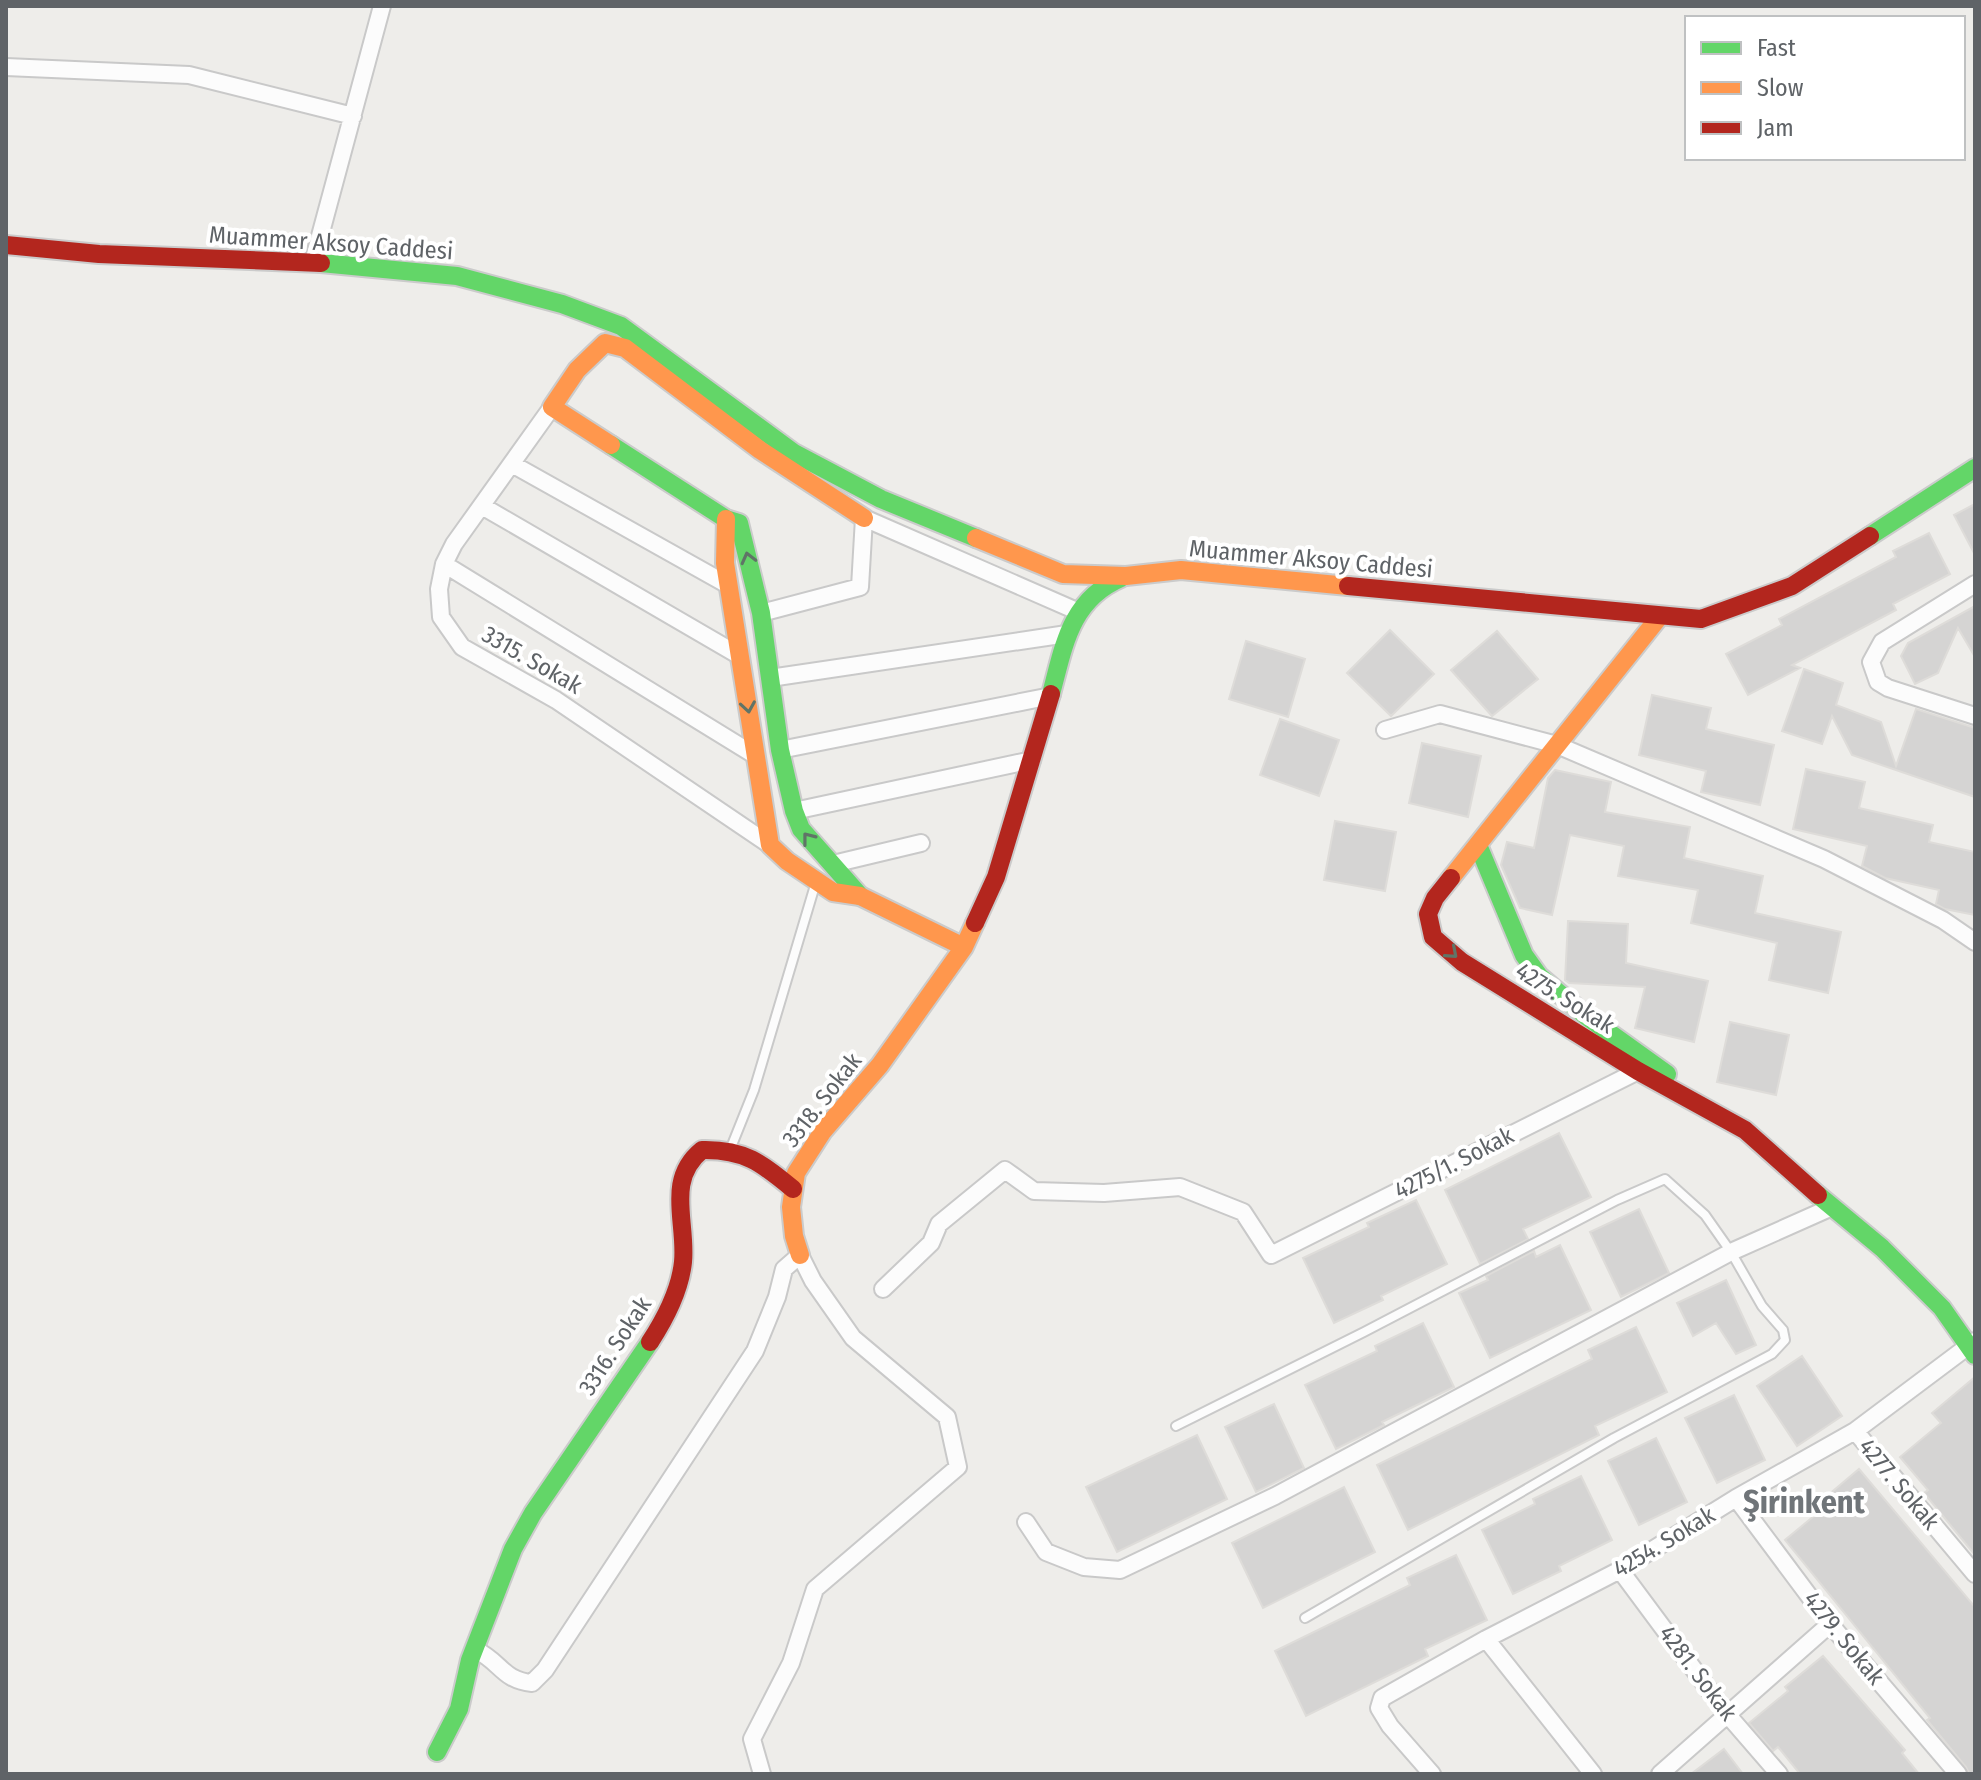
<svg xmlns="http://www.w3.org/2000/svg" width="1981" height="1780" font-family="'Fira Sans Condensed',sans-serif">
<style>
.building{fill:#d5d4d3;stroke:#dedcd9;stroke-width:2}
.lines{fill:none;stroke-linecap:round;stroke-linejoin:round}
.lane-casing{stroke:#c9c9c9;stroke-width:12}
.street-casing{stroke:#c9c9c9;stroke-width:20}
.fast-casing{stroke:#cbcbcb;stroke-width:22}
.slow-casing{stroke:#cbcbcb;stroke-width:22}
.jam-casing{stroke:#cbcbcb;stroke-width:22}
.lane{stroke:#fcfcfc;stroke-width:8}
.street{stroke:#fcfcfc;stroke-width:16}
.fast{stroke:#63d668;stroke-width:18}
.slow{stroke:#ff974d;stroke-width:18}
.jam{stroke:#b3261e;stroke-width:18}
.oneway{stroke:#607467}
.labels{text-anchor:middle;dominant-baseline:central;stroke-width:8;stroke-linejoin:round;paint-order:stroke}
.street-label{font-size:24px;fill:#5f6367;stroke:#fff}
.district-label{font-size:32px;font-weight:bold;fill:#707579;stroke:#fff}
</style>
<rect width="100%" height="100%" fill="#eeedea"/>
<path class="building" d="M1975,504v51l-21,-40z
M1929,533l21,41 -57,30 3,6 -104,55 8,3 -52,27 -22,-41 56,-29 -3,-6 117,-62 -3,-6z
M1975,606v51l-17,-29 -20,45 -23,11 -14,-28 7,-13z
M1390,630l44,44 -43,42 -44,-43z
M1497,631l41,48 -46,37 -41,-46z
M1246,641l59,18 -17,58 -59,-18z
M1804,669l39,14 -7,22 45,17 15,44 20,-57 59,19v69l-123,-42 -20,-39 -10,28 -40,-13z
M1652,695l59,13 -5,21 68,16 -14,60 -59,-13 5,-21 -67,-16z
M1280,719l59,21 -20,56 -59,-21z
M1422,743l59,13 -13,61 -59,-14z
M1806,769l59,13 -6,26 74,17 -4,17 46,10v63l-30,-6 -9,-5 3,-14 -54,-12 -23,-12 5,-20 -74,-17z
M1555,770l56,12 -6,30 85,15 -6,31 79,18 -8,37 86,19 -13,61 -59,-13 8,-37 -86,-20 7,-33 -80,-14 6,-30 -54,-11 -18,80 -32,-7 -19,-43 6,-23 27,6 14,-70z
M1335,821l61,11 -11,59 -61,-11z
M1568,921l60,3 -2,39 82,18 -14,61 -59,-14 10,-41 -76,-4 -4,-3z
M1730,1022l59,13 -13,60 -59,-13z
M1559,1133l32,64 -68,32 5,10 -48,25 -35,-74z
M1416,1200l31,64 -66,32 2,4 -49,23 -31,-65 66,-31 -2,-4z
M1639,1209l30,64 -48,24 -31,-65z
M1560,1245l31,65 -101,48 -31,-65 29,-13 -2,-4 48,-25 2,6z
M1726,1280l30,65 -20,9 -20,-31 -23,13 -16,-33z
M1423,1323l31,64 -72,35 2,3 -48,24 -31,-64 72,-34 -2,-5z
M1636,1327l31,65 -72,34 4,9 -191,95 -31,-65 215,-106 -4,-9z
M1802,1356l40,60 -45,30 -40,-60z
M1975,1377v178l-51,-62 4,-3 -28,-33 41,-34 -9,-10z
M1734,1395l31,65 -48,23 -32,-65z
M1274,1404l30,64 -48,24 -31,-65z
M1197,1435l30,64 -110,53 -31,-65z
M1656,1438l31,64 -48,23 -31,-64z
M1859,1469l116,138v167l-6,-1 -3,-6 -39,-47 3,-2 -145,-178 41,-34 -5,-5z
M1581,1476l31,64 -53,26 2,5 -48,23 -31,-64 53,-26 -2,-5z
M1344,1487l31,65 -112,56 -31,-65z
M1456,1555l31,65 -62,29 3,7 -122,60 -31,-65 135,-66 -3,-7z
M1823,1656l82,94 -3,3 17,21h-119l-22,-27 -5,4 -24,-28 39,-32 -3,-4z
M1724,1749l19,25h-52z"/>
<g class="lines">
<g class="lane-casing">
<path id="lane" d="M730,1150l24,-60 62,-208
M1176,1426l188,-94 253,-132 48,-21 40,36 26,37 31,54 21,24 2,10 -13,14 -158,84 -309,180"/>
</g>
<g class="street-casing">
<path id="street" d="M6,67l183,8 164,41
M313,262l69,-256
M552,407l-98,137 -10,20 -5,25 2,28 21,30 94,53 214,145
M512,464l216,121
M482,506l258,150
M444,564l312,192
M1975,584l-93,58 -11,20 7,20 10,6 87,28
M761,613l99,-26 4,-69 215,94
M770,678l297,-44
M1385,730l55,-16 117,31 267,114 119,61 32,22
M780,750l271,-54
M794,811l238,-51
M833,864l88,-21
M883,1289l48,-46 8,-19 66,-54 29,21 70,2 76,-6 63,25 28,43 367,-184
M1855,1431l120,143
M1736,1498l94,126 128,150
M1026,1522l20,30 38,15 36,3 155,-74 456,-244 101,-45
M1620,1570l107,144 52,60
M1486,1639l107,135
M476,1650c25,12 26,30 56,33l13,-13 210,-319 22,-54 7,-28 16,-14 13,26 40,57 94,79 11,50 -143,122 -24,74 -39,76 10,35
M1432,1774l-42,-48 -11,-18 3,-10 104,-59 134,-69 116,-72 119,-67 120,-90
M1660,1774l170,-150"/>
</g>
<g class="fast-casing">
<path id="fast" d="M321,263l136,13 105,28 59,22 173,127 87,46 95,39
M611,445l115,74 13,4 22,90 19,137 14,61 7,18 59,67
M1870,536l105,-68
M1051,694c13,-48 19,-94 70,-116
M1478,845l46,110 15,21 47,40 81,58
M1818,1195l64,53 60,60 33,47
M437,1752l22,-43 11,-49 43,-111 20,-36 117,-171"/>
</g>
<g class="slow-casing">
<path id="slow" d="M611,445l-59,-38 25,-37 28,-27 20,5 135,102 104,68
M726,519l-1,44 45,282 17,16 46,31 27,4 104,51
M976,538l87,36 63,2 55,-6 167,16
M1451,878l209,-262
M800,1255l-6,-19 -3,-29 5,-34 27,-42 57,-66 84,-118 11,-24"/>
</g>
<g class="jam-casing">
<path id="jam" d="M6,245l93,9 222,9
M1348,586l353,33 91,-33 78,-50
M1451,878l-16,20 -7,16 5,23 29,25 176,109 107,59 73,65
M975,923l21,-46 55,-183
M650,1342c15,-23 30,-52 33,-80 4,-40 -18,-82 19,-112 42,-1 60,13 91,39"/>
</g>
<use href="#lane" class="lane"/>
<use href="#street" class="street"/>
<use href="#fast" class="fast"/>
<use href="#slow" class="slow"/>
<use href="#jam" class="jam"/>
</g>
<defs><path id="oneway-chevron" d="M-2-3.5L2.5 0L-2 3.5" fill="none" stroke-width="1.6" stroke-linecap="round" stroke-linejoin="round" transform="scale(2)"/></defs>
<g class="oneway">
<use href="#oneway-chevron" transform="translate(748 558) rotate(-104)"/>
<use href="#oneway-chevron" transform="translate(748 707) rotate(81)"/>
<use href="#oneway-chevron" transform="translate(808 838) rotate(-128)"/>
<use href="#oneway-chevron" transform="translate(1452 953) rotate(41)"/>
</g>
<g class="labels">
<g class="street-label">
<text transform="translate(331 243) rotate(4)">Muammer Aksoy Caddesi</text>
<text transform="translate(1311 559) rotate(5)">Muammer Aksoy Caddesi</text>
<text transform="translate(532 660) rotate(30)">3315. Sokak</text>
<text transform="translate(1565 998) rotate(32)">4275. Sokak</text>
<text transform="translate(822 1100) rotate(-52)">3318. Sokak</text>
<text transform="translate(1454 1163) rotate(-27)">4275/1. Sokak</text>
<text transform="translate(615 1346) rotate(-57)">3316. Sokak</text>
<text transform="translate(1899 1484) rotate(50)">4277. Sokak</text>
<text transform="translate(1664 1542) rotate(-31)">4254. Sokak</text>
<text transform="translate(1844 1638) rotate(51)">4279. Sokak</text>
<text transform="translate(1698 1673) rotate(53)">4281. Sokak</text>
</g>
<g class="district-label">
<text x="1804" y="1502">Şirinkent</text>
</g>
</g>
<rect width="1981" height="1780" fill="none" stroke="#5f6367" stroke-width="16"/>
<rect x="1685" y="16" width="280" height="144" fill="#ffffff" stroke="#bfc1c2" stroke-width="2"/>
<rect x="1701" y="42" width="40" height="12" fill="#63d668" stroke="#bfc1c2" stroke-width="2"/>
<text x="1757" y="56" font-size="24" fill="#5f6367">Fast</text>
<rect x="1701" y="82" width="40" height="12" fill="#ff974d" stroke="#bfc1c2" stroke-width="2"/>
<text x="1757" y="96" font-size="24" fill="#5f6367">Slow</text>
<rect x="1701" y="122" width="40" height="12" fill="#b3261e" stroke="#bfc1c2" stroke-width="2"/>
<text x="1757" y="136" font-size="24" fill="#5f6367">Jam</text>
</svg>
